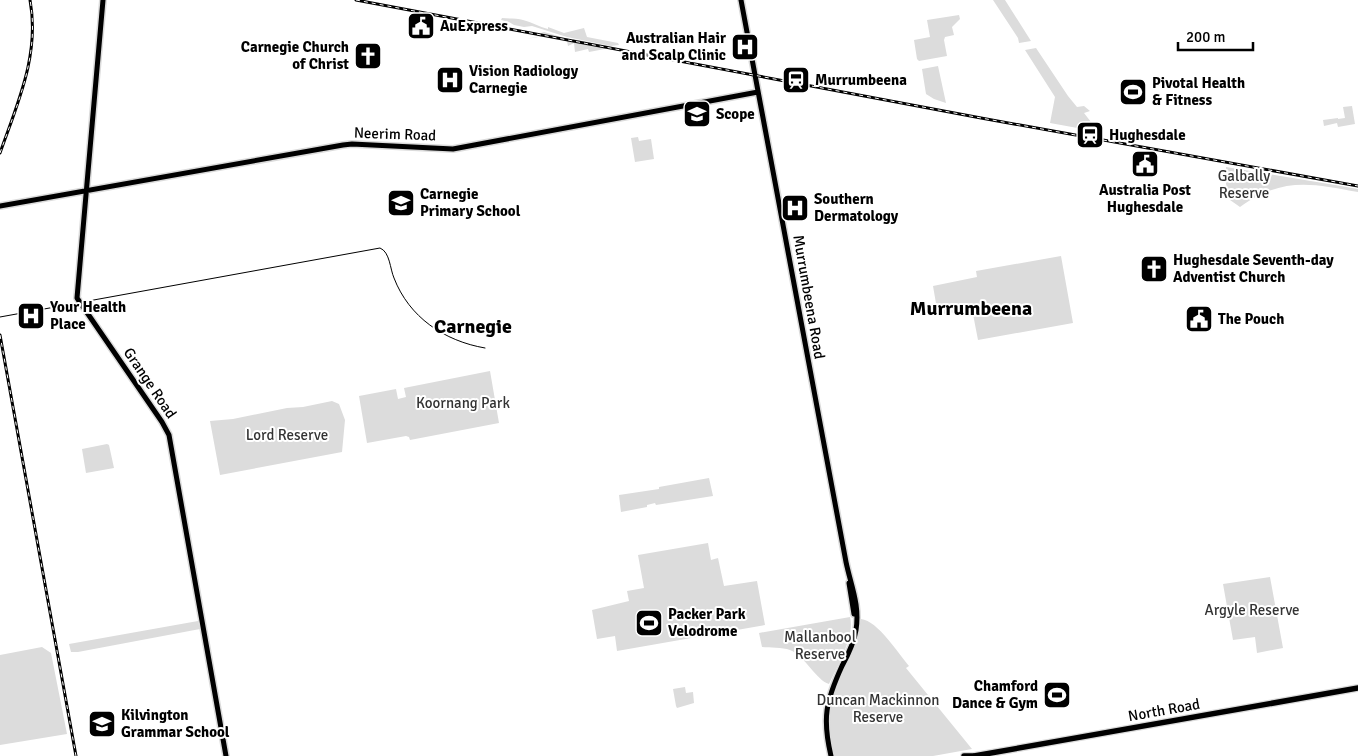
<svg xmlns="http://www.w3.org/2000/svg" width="1358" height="756" font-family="Signika,sans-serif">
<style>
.green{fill:#dcdcdc}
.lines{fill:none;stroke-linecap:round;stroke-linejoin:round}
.major-casing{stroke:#dbdbdb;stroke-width:8}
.highway-casing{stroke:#dbdbdb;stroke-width:8}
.major{stroke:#000;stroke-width:5}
.highway{stroke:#000;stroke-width:5.5}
.tram{stroke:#000;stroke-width:1}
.rail-casing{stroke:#000;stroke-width:3}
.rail{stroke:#fff;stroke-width:1;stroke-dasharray:4;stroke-linecap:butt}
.labels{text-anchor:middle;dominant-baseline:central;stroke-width:4;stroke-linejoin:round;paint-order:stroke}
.poi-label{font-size:15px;font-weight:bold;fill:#000;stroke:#fff;text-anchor:start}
.street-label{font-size:15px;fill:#000;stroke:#fff}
.park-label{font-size:15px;fill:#333;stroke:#fff}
.district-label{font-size:20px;font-weight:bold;fill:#000;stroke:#fff}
</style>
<rect width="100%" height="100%" fill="#fff"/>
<path class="green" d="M993,0h12l26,41 -12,2 -1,-5z
M959,15l1,4 -8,8 2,8 -9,2 -1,3 3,16 -28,5 -2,-2 -3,-19 16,-3 -3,-17z
M502,18c7,1 16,0 21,2 9,2 16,7 25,9v-2l16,6 20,-5 3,9 31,6 1,2 -8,1 -44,-9 -35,-11 -8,1 -10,-2 -5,-3 -8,-2z
M544,32l24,7 1,2 4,1v-3l36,7 1,2 -21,4 -1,-3 -13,3 -1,-9 -6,3 -1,-5 -23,-5 -18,3 15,-3v-3z
M1036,48l32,48 9,11 7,-1 6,5 -6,2 7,9 -1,4 4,5 -44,-8 5,-26 -30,-47z
M938,66l8,37 -12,-4 -8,-5 -4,-25z
M1352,106l3,18 -17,3 -1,-4 -13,3 -1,-6 15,-2v1l7,-1 -2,-11z
M638,137l1,4 12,-2 3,20 -19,3 -4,-24z
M1226,167l115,19 17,3v3c-48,-9 -76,-15 -118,15l-10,-7 -4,-16z
M1061,256l12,67 -95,17 -6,-31 -34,6 -5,-29 44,-9 -1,-6z
M490,371l9,52 -89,17 -1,-3 -3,-1 -39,7 -8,-47 37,-7 2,10 8,-2 -2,-9z
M332,401l7,3 6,16 -3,32 -122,23 -10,-54 23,-2 54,-11 16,-1z
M107,444l2,1 5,23 -28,5 -4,-24z
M709,478l4,18 -57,9 -1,-2 -8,2v2l-26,5 -2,-17 40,-6v-2z
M708,543l3,17 7,-2 6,28 33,-5 8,44 -148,26 -2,-15 -18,3 -5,-29 37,-9 -2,-10 17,-3 -6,-33z
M1270,577l13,71 -26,5 -2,-16 -22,3 -10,-56z
M850,617c5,19 -13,50 -21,67 -13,-4 -24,-28 -39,-34 -8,-3 -20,-2 -28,-3l-3,-14z
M861,619c17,2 37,34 48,47l-3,2 66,81 -39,7h-99l-6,-26 1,-19 6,-23 19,-43z
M198,621l2,8 -122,23h-7l-2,-8z
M42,647l9,6 16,81 -67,11v-90z
M685,687l1,6 7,-1 1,11 -17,5 -1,-2 -3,-17z"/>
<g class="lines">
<g class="major-casing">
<path id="major" d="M103,0l-26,298 85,124 7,13 57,321
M741,0l105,562c5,24 14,43 10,68 -2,13 -8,25 -14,36 -16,35 -20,52 -11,90
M0,206l343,-61 9,-1 101,5 305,-57
M849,583l5,31"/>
</g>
<g class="highway-casing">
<path id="highway" d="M964,756h9
M974,756l384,-68"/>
</g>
<use href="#major" class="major"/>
<use href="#highway" class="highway"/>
<path class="tram" d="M0,317l380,-69c10,4 10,21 14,30 15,39 50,63 91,70"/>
<g class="rail-casing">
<path id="rail" d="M356,0l625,118 377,68
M0,153c18,-51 40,-99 30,-153
M0,335l76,421"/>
</g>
<use href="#rail" class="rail"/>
</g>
<defs>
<g id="civic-square" transform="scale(1.4375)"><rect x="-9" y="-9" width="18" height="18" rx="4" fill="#000" stroke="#fff"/><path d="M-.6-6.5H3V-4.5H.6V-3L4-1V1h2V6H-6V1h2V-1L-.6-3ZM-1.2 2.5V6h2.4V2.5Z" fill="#fff"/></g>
<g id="hospital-square" transform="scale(1.4375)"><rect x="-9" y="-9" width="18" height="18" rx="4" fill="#000" stroke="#fff"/><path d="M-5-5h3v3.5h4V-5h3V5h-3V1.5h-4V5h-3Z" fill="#fff"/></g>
<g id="church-square" transform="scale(1.4375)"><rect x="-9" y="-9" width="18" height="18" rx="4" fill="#000" stroke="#fff"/><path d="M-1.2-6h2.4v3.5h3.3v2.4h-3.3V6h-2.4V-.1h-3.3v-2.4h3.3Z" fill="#fff"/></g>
<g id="station-square" transform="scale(1.4375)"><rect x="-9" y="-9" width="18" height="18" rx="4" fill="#000" stroke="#fff"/><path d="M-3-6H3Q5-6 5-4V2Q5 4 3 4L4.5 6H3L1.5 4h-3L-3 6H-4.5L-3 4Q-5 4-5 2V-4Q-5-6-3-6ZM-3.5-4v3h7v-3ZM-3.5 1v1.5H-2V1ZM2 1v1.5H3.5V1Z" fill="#fff"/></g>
<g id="stadium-square" transform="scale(1.4375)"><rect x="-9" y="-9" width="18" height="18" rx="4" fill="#000" stroke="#fff"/><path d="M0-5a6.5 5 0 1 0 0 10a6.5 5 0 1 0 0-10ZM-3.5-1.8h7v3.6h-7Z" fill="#fff"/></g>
<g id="university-square" transform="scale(1.4375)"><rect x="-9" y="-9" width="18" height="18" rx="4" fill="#000" stroke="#fff"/><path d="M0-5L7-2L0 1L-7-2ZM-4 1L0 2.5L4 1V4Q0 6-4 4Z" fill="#fff"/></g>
<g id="school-square" transform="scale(1.4375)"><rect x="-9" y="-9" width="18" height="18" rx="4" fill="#000" stroke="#fff"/><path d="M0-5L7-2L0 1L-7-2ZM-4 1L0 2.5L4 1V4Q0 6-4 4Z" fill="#fff"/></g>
</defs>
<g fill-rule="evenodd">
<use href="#civic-square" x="421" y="26"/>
<use href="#hospital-square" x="745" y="47"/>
<use href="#church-square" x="368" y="56"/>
<use href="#hospital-square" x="450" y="80"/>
<use href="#station-square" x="796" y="80"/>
<use href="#stadium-square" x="1133" y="92"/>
<use href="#university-square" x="697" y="114"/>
<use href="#station-square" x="1090" y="135"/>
<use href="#civic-square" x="1145" y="164"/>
<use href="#school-square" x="401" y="203"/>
<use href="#hospital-square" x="795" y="208"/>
<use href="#church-square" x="1154" y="269"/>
<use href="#hospital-square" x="31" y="316"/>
<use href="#civic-square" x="1199" y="319"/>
<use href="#stadium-square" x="649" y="623"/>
<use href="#stadium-square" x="1057" y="695"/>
<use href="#school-square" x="102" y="724"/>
</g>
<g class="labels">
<g class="poi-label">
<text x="440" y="26">AuExpress</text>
<text x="726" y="38" text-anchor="end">Australian Hair<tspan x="726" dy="17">and Scalp Clinic</tspan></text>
<text x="349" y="47" text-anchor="end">Carnegie Church<tspan x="349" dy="17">of Christ</tspan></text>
<text x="469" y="71">Vision Radiology<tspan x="469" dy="17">Carnegie</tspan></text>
<text x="815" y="80">Murrumbeena</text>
<text x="1152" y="83">Pivotal Health<tspan x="1152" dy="17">&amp; Fitness</tspan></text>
<text x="716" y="114">Scope</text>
<text x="1109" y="135">Hughesdale</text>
<text x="1145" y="190" text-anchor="middle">Australia Post<tspan x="1145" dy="17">Hughesdale</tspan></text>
<text x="420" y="194">Carnegie<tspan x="420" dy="17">Primary School</tspan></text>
<text x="814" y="199">Southern<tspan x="814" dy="17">Dermatology</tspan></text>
<text x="1173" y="260">Hughesdale Seventh-day<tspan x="1173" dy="17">Adventist Church</tspan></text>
<text x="50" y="307">Your Health<tspan x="50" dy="17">Place</tspan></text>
<text x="1218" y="319">The Pouch</text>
<text x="668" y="614">Packer Park<tspan x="668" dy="17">Velodrome</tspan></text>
<text x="1038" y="686" text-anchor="end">Chamford<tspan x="1038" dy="17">Dance &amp; Gym</tspan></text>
<text x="121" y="715">Kilvington<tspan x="121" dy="17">Grammar School</tspan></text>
</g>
<g class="street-label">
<text transform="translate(395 134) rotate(2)">Neerim Road</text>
<text transform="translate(809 297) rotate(80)">Murrumbeena Road</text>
<text transform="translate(150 383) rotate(56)">Grange Road</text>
<text transform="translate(1164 710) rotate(-10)">North Road</text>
</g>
<g class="park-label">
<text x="1244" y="176">Galbally<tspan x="1244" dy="17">Reserve</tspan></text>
<text x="463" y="403">Koornang Park</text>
<text x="287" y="435">Lord Reserve</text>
<text x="1252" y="610">Argyle Reserve</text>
<text x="820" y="637">Mallanbool<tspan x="820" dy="17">Reserve</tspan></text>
<text x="878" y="700">Duncan Mackinnon<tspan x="878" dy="17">Reserve</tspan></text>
</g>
<g class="district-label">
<text x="971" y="308">Murrumbeena</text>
<text x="473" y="326">Carnegie</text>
</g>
</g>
<path d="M1178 42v8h75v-8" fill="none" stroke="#000000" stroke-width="2.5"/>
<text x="1186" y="42" font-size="15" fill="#000000" stroke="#ffffff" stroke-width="4" paint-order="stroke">200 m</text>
</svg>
